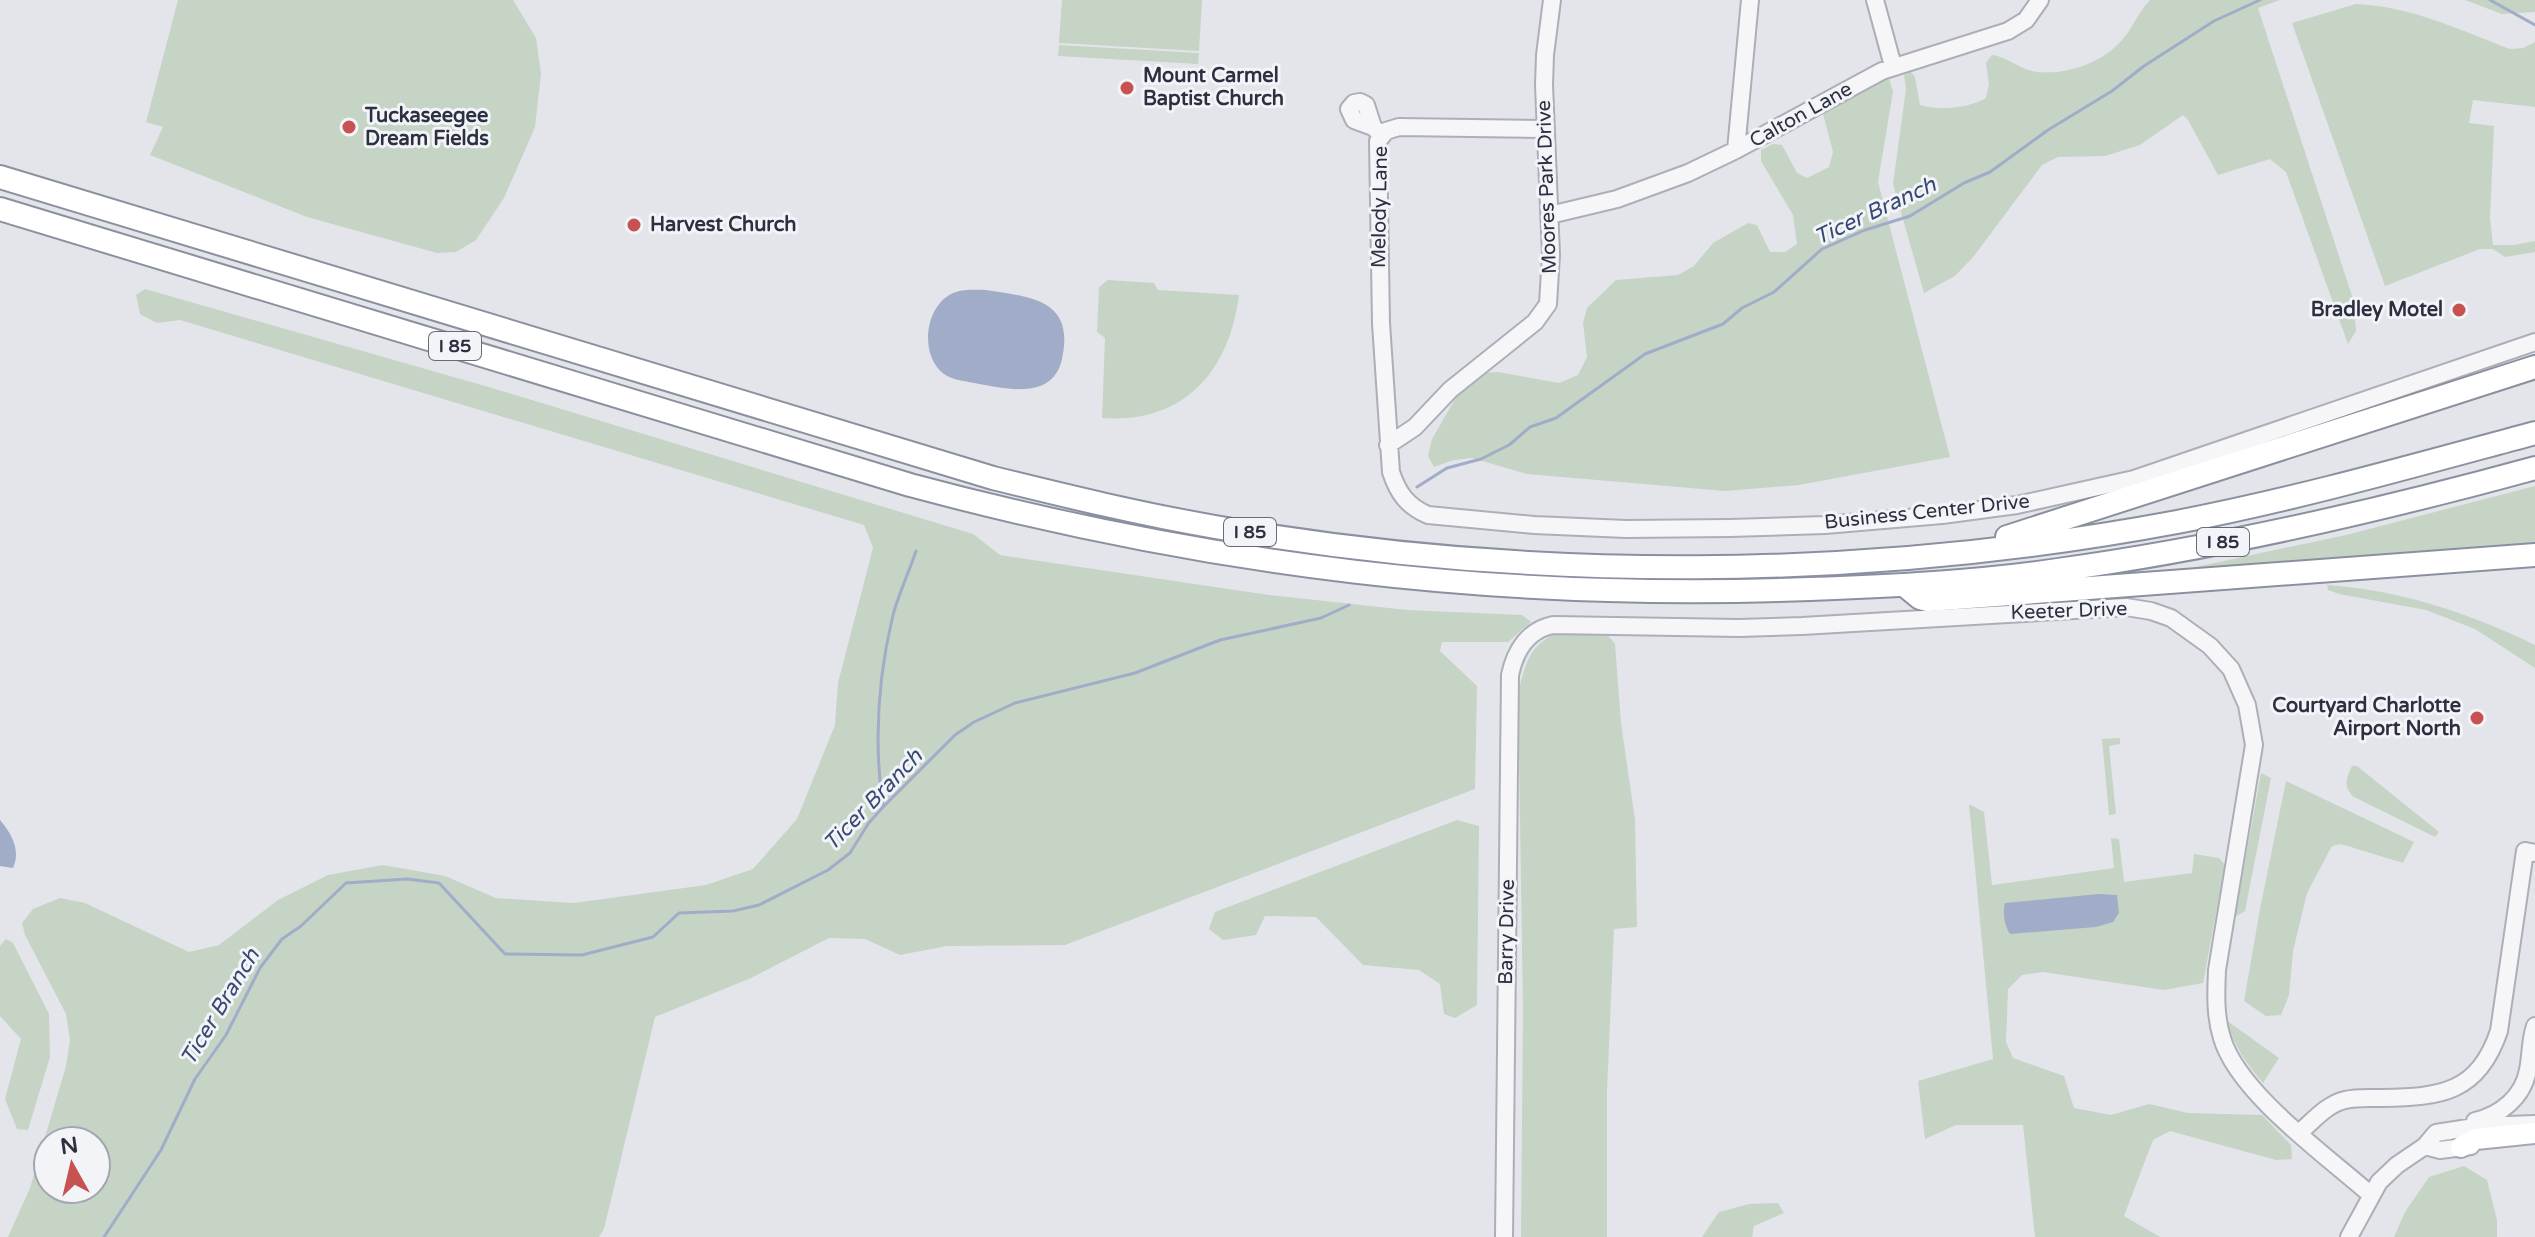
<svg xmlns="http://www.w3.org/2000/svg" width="2535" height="1237" font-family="'Varela Round',sans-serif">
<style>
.green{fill:#c6d4c5;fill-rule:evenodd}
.water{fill:#a1adc8}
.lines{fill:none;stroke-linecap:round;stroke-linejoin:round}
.stream{stroke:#a1adc8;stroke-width:3}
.minor-casing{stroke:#acafb7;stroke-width:20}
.major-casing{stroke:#a3a7b5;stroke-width:24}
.highway-casing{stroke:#8b90a0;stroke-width:26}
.minor{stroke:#f6f6f9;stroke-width:16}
.major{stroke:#fff;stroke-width:20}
.highway{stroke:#fff;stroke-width:22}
.poi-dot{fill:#c65251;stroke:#f3f4f8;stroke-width:3}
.labels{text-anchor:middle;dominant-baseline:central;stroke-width:6;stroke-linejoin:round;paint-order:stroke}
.shield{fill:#f3f4f8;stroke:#686b78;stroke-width:2}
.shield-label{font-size:18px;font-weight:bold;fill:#2c3041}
.poi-label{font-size:20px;font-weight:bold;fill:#2c3041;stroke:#f3f4f8;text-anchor:start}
.street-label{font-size:20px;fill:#2c3041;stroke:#f3f4f8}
.water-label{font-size:22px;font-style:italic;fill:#384973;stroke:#f3f4f8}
</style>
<rect width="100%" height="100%" fill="#e3e5ea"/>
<path class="green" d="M178,0h335l23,38 5,36 -6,53 -31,71 -28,42 -20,12 -19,1 -130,-36 -157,-62 13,-28 -17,-5z
M1062,0h140l-3,51 -140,-8z
M2150,0h130l-22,8 95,291 3,32 -8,13 -62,-172 -16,-13 -52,16 -30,-55 -5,-5 -43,30 -35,11 -47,1 -16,8 -68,91 -19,20 -31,17 -31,-109 13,-95 -2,-14 7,-3 4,5 5,28c17,6 50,3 66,-7l3,-14 -3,-21 6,-8c16,2 28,15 45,17 30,3 65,-9 85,-32 11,-12 16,-28 28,-40z
M2465,0h70v12l-33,2z
M2356,4c54,2 104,26 154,45l13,-1 12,-6v65l-62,-7 -4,23 25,3 -4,92 3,27h21l21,-4v11l-30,5 -12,-8h-13l-95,37 -93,-263z
M1059,45l140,8 -1,11 -140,-8z
M1888,75l5,17 -15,90 72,275 -151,28 -74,6 -198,-17 -55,-16 -18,2 -20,7 -6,-11 4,-17 26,-45 25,-21 15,-1 61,11 19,-8 9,-18 -4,-34 4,-15 29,-28 62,-5 16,-9 19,-23 35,-20 9,2 13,27h15l12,-8 -4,-29 -32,-54v-11l12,-6 9,1 15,28 10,5 22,-11 4,-15 -11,-42z
M1108,280l46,3 4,7 81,5c-10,78 -56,129 -137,123l3,-80 -8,-6 2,-45z
M145,289l347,99 481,146 27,21 269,40 138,15 115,5 9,7 -23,20h-66l-2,9 37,35 -2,103 -410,156 -118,1 -47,9 -35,-16 -36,-1 -78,40 -96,39 -51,212 -5,8h-591l22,-49 36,-122 4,-26 -4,-26 -41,-79 -3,-12 11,-14 27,-11 25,5 104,49 30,-7 59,-45 50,-25 55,-10 62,11 51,22 78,5 132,-18 47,-16 44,-50 38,-94 3,-42 35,-135 -9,-23 -684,-205 -23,3 -17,-9 -4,-19zM96,1141v48h-48v-48z
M2535,486v58l-346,29 2,-5 155,-33z
M2327,585c74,5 142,28 208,60v23l-60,-39 -49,-19 -87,-16 -11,-4z
M1557,633h49l9,11 6,79 14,97 2,107 -23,2 -7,162v146h-86l2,-228 -5,-316c7,-28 11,-48 39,-60z
M2120,738v6l-11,2 7,68 -7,1 -7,-76z
M2352,766h5l82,66 -4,5 -81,-40c-11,-10 -8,-19 -2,-31z
M2261,773l10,5 -26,133 -10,6z
M2286,781l128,61 -11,21 -62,-19 -9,2 -25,47 -14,58 -4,44 -8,20 -15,1 -22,-15 16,-92z
M1969,804l15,8 8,73 122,-17 -3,-30 8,1 5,43 68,-9 2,-19 25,4 6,7 -22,118 -39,7 -121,-18 -21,3 -14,14 -2,53 7,16 51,18 10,32 37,7 38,-11 39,9 74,2 29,30 1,14 -16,1 -106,-29 -17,9 -29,76 36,21h-125l-12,-112h-67l-31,14 -7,-58 75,-22z
M1457,820l22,6 -2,179 -22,13 -11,-4 -4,-30 -21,-14 -56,-5 -47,-48 -51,-1 -9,19 -33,5 -14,-11 6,-17z
M6,939l7,4 36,71 1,43 -22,73 -11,-1 -12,-30 16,-60 -21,-23v-70z
M2226,1020l53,38 -16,25c-17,-20 -29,-37 -37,-63z
M2464,1166l23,14 10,40v17h-103l11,-25 24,-35z
M1778,1203l6,10 -30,13 -2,11h-50l17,-25 30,-8z"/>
<path class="water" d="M986,290c45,7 89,9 76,69 -9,41 -54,30 -83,25 -11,-3 -26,-3 -35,-10 -26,-19 -19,-72 12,-82 9,-3 21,-2 30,-2z
M0,820c12,14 21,31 13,48l-13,-2z
M2098,894l19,1 2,18 -6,9 -17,5 -86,7c-5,-7 -8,-22 -5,-31z"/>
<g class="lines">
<path class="stream" d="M2490,0l45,25
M1417,487l30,-19 34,-9 28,-14 21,-18 26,-9 89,-64 78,-30 19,-16 32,-16 48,-43 43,-19 45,-14 54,-33 26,-11 58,-42 64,-39 32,-25 70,-45 46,-21
M883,807c-9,-63 -5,-130 10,-192 6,-22 16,-43 23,-64
M104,1237l57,-87 34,-71 31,-44 34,-67 22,-29 19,-13 45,-43 61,-4 32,4 66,71 77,1 71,-18 26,-24 54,-2 26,-6 69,-35 22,-17 18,-29 15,-17 72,-72 19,-13 41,-19 120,-30 85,-33 101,-22 28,-13"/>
<g class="minor-casing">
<path id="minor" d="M1875,0l18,66
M1373,127l-7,-22 -6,-3 -6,1 -5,6 5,11 19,7 9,8
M1546,129l-147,-2 -13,4 -8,10 3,182 10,149c7,21 16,34 37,43l106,10 92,4 104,-1 95,-3 117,-10 75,-10 117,-26 401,-137
M1736,150l14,-150
M1550,215l67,-16 71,-26 48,-23 146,-79 126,-40 18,-11 14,-20
M1388,445l27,-18 35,-37 85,-68 13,-18 3,-49 -7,-170 1,-30 7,-55
M2475,1121c26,-6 48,-24 53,-51 3,-14 2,-30 7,-44
M2300,1132c13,-11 27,-28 45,-32 11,-3 25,-2 37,-2 59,-1 96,-5 117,-67l26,-180 10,2
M2425,1146l15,4 31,-4
M1504,1237l6,-562c5,-24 18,-45 43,-50l186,3 63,-2 324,-19 25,4 20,7 39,28 21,23 16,36 7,40 -37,225c-1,23 -2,46 5,68 16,55 105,118 149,157
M2349,1237l30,-55 18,-17 28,-19 11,-13 45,-7 54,-2"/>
</g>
<g class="major-casing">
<path id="major" d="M2461,1147l15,-8 59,-6"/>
</g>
<g class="highway-casing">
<path id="highway" d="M0,177l993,301c73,18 147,36 222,49 315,55 647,54 962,-5 120,-23 239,-57 358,-89
M0,209l910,276c302,81 588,116 900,104 83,-3 166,-7 248,-19 161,-22 320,-59 477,-102
M2007,537l528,-170
M1904,585l16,13 8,2 607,-45"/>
</g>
<use href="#minor" class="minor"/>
<use href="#major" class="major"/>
<use href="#highway" class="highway"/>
</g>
<g class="poi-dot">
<circle cx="1127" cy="88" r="8"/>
<circle cx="349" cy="127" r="8"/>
<circle cx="634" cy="225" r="8"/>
<circle cx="2459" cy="310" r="8"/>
<circle cx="2477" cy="718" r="8"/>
</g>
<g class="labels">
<g class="shield">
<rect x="429" y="332" width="52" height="28" rx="6"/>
<rect x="1224" y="518" width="52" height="28" rx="6"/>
<rect x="2197" y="528" width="52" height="28" rx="6"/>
</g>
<g class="shield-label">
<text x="455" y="346">I 85</text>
<text x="1250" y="532">I 85</text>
<text x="2223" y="542">I 85</text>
</g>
<g class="poi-label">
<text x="1143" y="76">Mount Carmel<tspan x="1143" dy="23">Baptist Church</tspan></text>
<text x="365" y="116">Tuckaseegee<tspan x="365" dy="23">Dream Fields</tspan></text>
<text x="650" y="225">Harvest Church</text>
<text x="2443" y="310" text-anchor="end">Bradley Motel</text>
<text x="2461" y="706" text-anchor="end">Courtyard Charlotte<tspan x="2461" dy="23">Airport North</tspan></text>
</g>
<g class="street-label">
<text transform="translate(1801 115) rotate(-29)">Calton Lane</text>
<text transform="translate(1547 187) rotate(-92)">Moores Park Drive</text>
<text transform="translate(1380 207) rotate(-89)">Melody Lane</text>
<text transform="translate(1927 512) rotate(-6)">Business Center Drive</text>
<text transform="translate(2069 611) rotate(-2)">Keeter Drive</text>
<text transform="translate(1507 932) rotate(-89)">Barry Drive</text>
</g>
<g class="water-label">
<text transform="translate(1875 211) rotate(-25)">Ticer Branch</text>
<text transform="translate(873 800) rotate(-46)">Ticer Branch</text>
<text transform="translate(220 1007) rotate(-59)">Ticer Branch</text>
</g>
</g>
<g transform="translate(72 1165) rotate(352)"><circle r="38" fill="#f3f4f8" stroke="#a3a6af" stroke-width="2"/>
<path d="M0-6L14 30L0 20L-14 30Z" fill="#c65251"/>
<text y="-12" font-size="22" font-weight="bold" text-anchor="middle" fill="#2c3041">N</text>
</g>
</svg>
